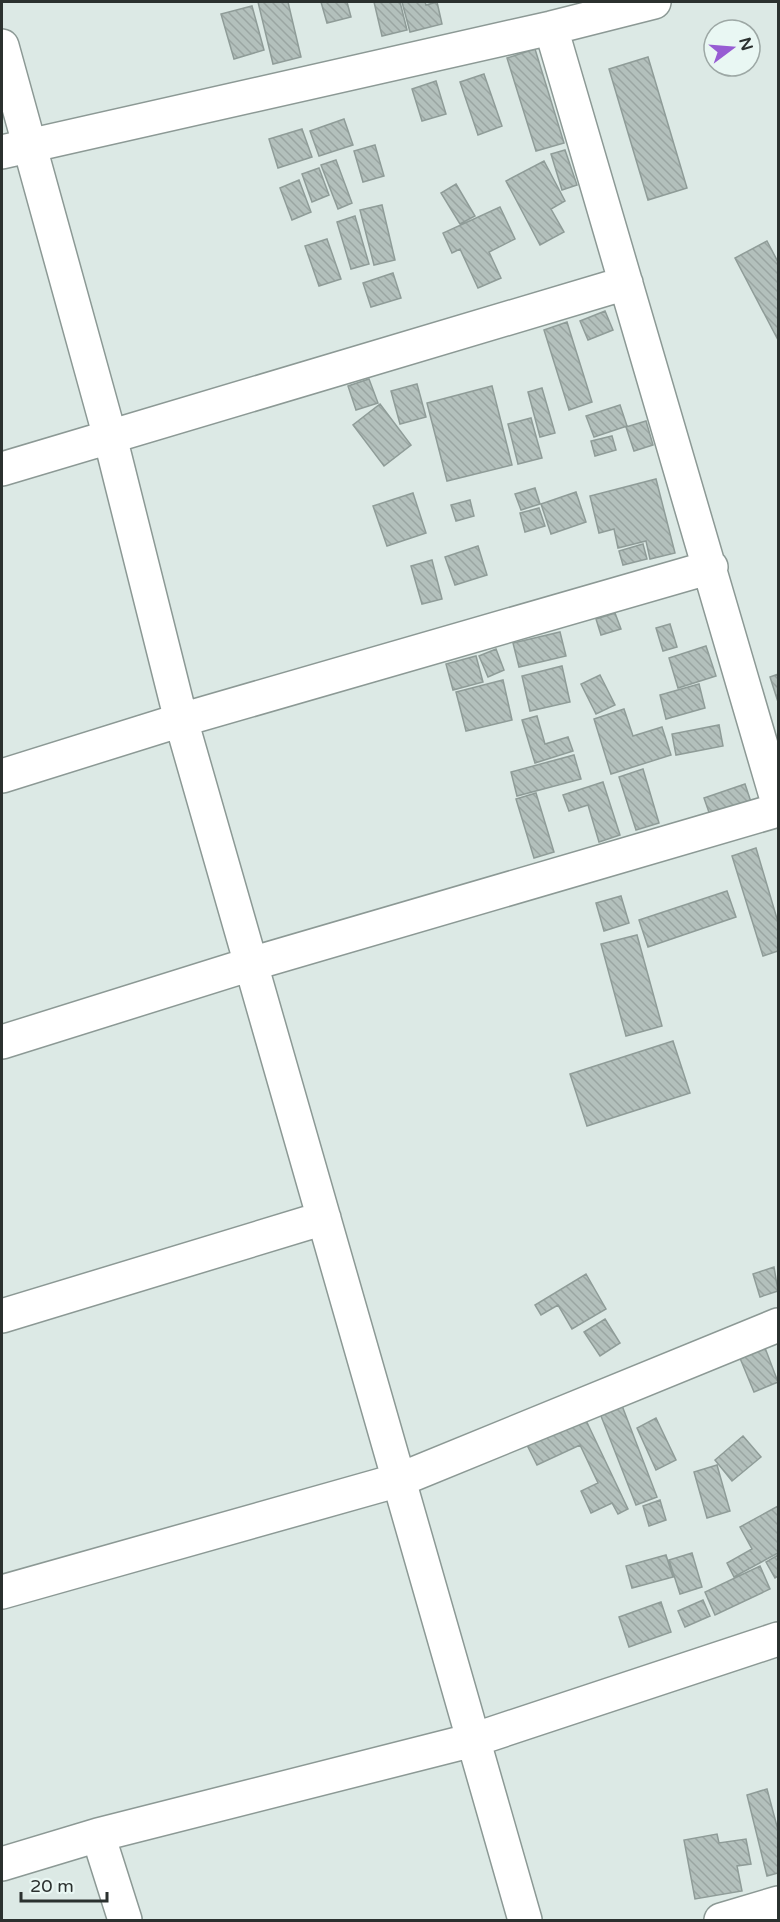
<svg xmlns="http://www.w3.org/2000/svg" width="780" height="1922" font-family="'Varela Round',sans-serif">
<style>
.building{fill:url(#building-back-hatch);stroke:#8f9c98;stroke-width:1.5}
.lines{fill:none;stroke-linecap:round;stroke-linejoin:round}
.minor-casing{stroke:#8c9995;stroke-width:36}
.minor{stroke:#fff;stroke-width:33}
</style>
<defs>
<pattern id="building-back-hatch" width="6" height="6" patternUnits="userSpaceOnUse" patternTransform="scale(1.5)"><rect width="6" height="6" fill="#b3c0bc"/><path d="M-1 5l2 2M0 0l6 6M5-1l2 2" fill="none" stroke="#9aa5a2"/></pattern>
</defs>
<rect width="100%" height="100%" fill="#dce9e5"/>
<path class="building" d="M258,2h30l13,55 -28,7z
M321,2h26l4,15 -24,6z
M374,2h26l7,28 -25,6z
M402,2h23l1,3 11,-3 5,22 -32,8z
M252,6l12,44 -30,9 -13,-45z
M535,49l29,94 -28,8 -29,-93z
M648,57l39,131 -39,12 -39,-131z
M484,74l18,52 -24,9 -18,-53z
M436,81l10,33 -24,7 -10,-32z
M344,119l9,26 -34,11 -9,-25z
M302,129l10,28 -34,11 -9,-29z
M375,145l9,31 -21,6 -9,-31z
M565,150l12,35 -15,5 -11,-36z
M336,160l16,43 -14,6 -17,-44z
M544,161l21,40 -14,8 13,23 -24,13 -34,-64z
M319,168l10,27 -17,7 -10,-28z
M299,180l12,32 -19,8 -12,-32z
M456,184l19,32 -15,8 -19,-31z
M382,205l13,55 -21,5 -14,-55z
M500,207l15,32 -26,13 12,26 -23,10 -18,-39 -8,4 -9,-20z
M355,216l14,48 -18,5 -14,-47z
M327,239l14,40 -22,7 -14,-40z
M767,241l11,21v78l-43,-82z
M393,273l8,25 -30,9 -8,-24z
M605,311l8,19 -25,10 -8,-19z
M567,322l25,80 -23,8 -25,-80z
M369,379l9,24 -22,7 -8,-24z
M417,384l9,33 -26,7 -9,-33z
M492,386l20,79 -65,16 -20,-78z
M542,388l13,45 -15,4 -12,-45z
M380,404l31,41 -27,21 -31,-41z
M620,405l7,21 -33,11 -8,-21z
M531,418l11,40 -24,6 -10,-40z
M646,421l7,24 -19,6 -8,-24z
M612,436l4,14 -21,6 -4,-15z
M656,479l19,74 -25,6 -4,-18 -28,7 -4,-19 -15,4 -9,-37z
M535,488l5,16 -19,6 -6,-16z
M576,492l10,30 -35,12 -10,-30z
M413,493l13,40 -39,13 -14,-40z
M470,500l4,16 -18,5 -5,-16z
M539,508l6,18 -20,6 -5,-19z
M643,544l4,15 -24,6 -4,-14z
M478,546l9,29 -32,10 -10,-28z
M432,560l10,39 -20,5 -11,-38z
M615,613l6,16 -20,6 -5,-16z
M670,624l7,23 -14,4 -7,-23z
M560,632l6,24 -47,11 -6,-24z
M706,646l10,30 -38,12 -9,-30z
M496,649l8,21 -16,7 -9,-21z
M476,656l7,26 -30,8 -7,-26z
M562,666l8,36 -40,9 -8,-35z
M778,674v28l-8,-25z
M600,675l15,30 -19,9 -15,-30z
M503,680l9,40 -46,11 -10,-39z
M699,684l6,24 -39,11 -6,-24z
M624,709l9,27 29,-9 9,28 -60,19 -17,-55z
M537,716l8,28 23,-7 5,14 -38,12 -13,-43z
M719,725l4,21 -47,9 -4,-21z
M574,755l7,24 -64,17 -6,-24z
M643,769l16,54 -23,7 -17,-53z
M603,782l17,53 -21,7 -11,-37 -19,6 -6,-16z
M745,784l7,21 -41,13 -7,-20z
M536,793l18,59 -20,6 -18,-59z
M756,848l22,74v29l-15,5 -31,-100z
M727,891l9,26 -88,30 -9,-27z
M621,896l8,27 -25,8 -8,-28z
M637,935l25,91 -36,10 -25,-92z
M673,1041l17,52 -103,33 -17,-52z
M774,1267l4,24 -18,6 -7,-23z
M586,1274l20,35 -34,20 -14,-24 -17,10 -6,-10z
M605,1319l15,24 -20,13 -16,-24z
M762,1340l16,42 -24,10 -17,-41z
M621,1403l36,94 -21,8 -37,-94z
M583,1414l45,95 -10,5 -6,-11 -21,10 -10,-22 17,-8 -18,-38 -43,20 -12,-24z
M656,1418l20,42 -20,10 -19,-42z
M743,1436l18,21 -29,24 -17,-21z
M717,1465l13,46 -23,7 -13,-46z
M660,1500l6,20 -17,6 -6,-20z
M778,1506v47l-44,24 -7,-14 25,-14 -12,-22z
M692,1553l10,34 -22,7 -11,-34z
M666,1555l7,22 -41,11 -6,-22z
M778,1555v21l-3,2 -9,-16z
M760,1566l10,23 -55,26 -10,-23z
M703,1600l7,16 -25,11 -7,-16z
M661,1602l10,30 -42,15 -10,-30z
M767,1789l11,41v43l-11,3 -20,-81z
M717,1834l2,9 27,-4 5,25 -14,2 5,25 -47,8 -11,-59z"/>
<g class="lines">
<g class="minor-casing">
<path id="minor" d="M551,28l227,775
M2,46l108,391 71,283 344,1200
M2,152l549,-124 103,-26
M2,469l624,-186
M2,776l179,-56 530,-153
M2,1042l249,-78 527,-154
M2,1316l322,-98
M2,1592l397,-112 379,-155
M98,1835l27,85
M2,1864l96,-29 375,-95 305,-101
M721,1920l57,-17"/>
</g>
<use href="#minor" class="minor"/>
</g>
<rect width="780" height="1922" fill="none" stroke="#2b312f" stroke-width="6"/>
<g transform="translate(732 48) rotate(74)"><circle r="28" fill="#e9f7f3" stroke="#9da8a5" stroke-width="1.5"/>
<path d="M0-4.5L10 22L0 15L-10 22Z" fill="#975cd3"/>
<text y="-9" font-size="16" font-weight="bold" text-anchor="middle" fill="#2b312f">N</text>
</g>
<path d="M21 1892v9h86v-9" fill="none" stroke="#2b312f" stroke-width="3"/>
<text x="30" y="1892" font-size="18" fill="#2b312f" stroke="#e9f7f3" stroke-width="4.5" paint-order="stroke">20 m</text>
</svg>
